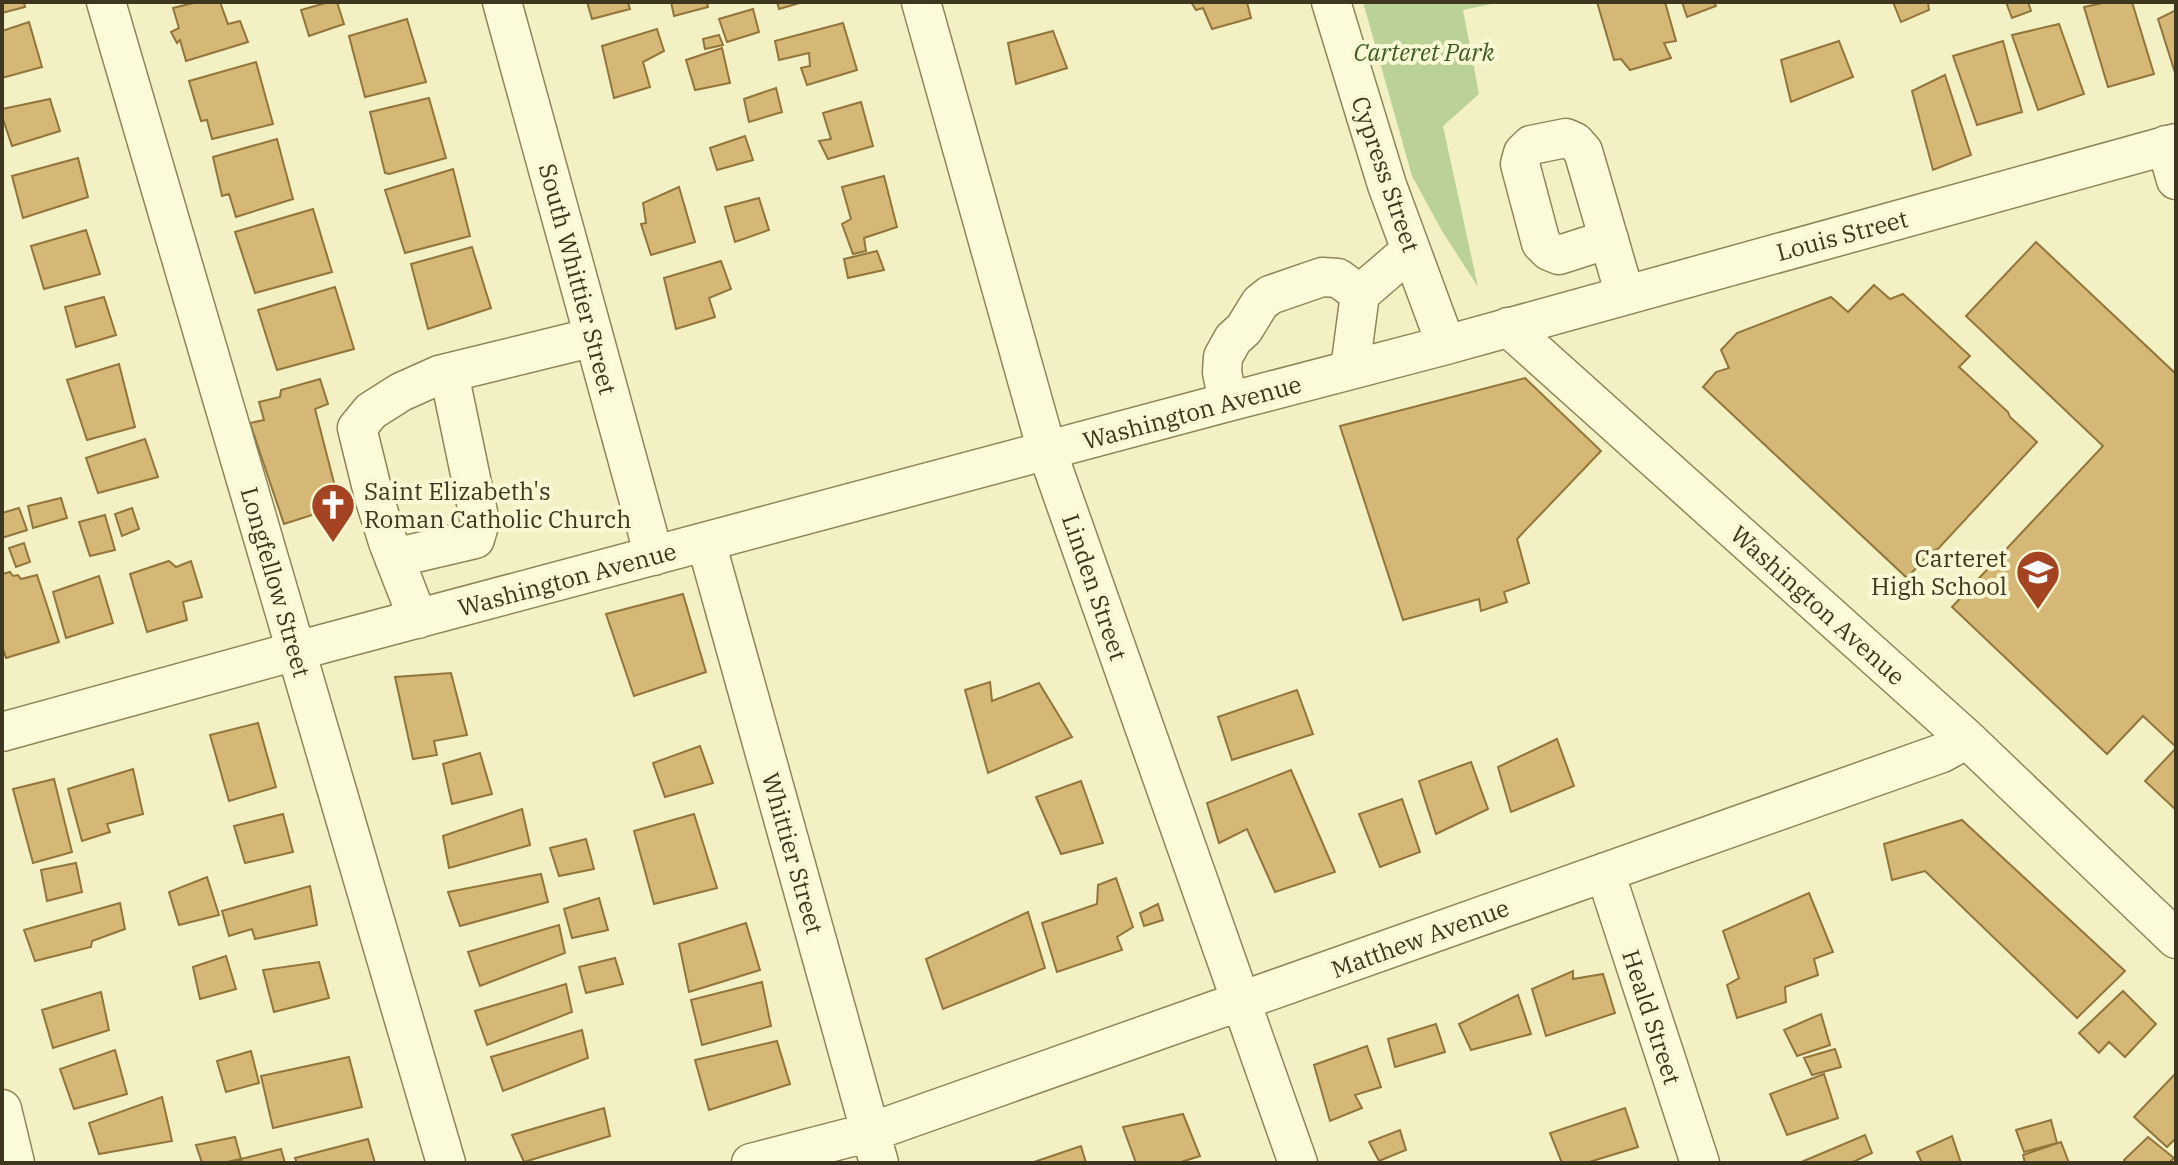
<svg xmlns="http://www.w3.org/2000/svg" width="2178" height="1165" font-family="'IBM Plex Serif',serif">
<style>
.green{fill:#bbd297}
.building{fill:#d5b776;stroke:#92753b;stroke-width:2}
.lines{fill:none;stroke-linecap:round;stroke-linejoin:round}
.minor-casing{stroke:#908558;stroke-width:41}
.minor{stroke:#fcfbd9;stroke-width:38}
.labels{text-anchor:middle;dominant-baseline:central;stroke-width:8;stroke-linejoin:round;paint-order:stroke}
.park-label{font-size:24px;font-style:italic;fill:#3e5d22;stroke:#f9f8d5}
.street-label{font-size:24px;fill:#3e361e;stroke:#f9f8d5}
.poi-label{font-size:24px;fill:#3e361e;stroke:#f9f8d5;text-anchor:start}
</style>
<rect width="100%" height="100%" fill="#f3f1c4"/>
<path class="green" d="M1363,2h138l-38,8 16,84 -36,32 35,161 -36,-56 -30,-55z"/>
<path class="building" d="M2,2h22l1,5 -23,6z
M197,2h23l8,22 12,-3 8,21 -62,19 -6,-21 -3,3 -6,-11 8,-4 -6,-20z
M329,2h8l7,22 -35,12 -8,-26z
M587,2h41l2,7 -38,10z
M671,2h36l1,5 -34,9z
M777,2h26l-24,7z
M1191,2h56l4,16 -39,11 -9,-21 -7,2z
M1597,2h68l11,39 -12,2 7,15 -41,12 -9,-11 -7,1z
M1682,2h32l2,4 -29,11z
M1893,2h35l1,8 -28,12z
M2006,2h22l3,9 -19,7z
M2107,2h25l22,72 -46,13 -24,-80z
M753,9l6,23 -32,10 -8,-23z
M2176,10v66l-18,-57z
M407,19l19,63 -61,15 -16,-61z
M29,22l13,45 -40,11v-47z
M843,23l14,47 -50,15 -6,-17 9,-2 -1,-13 -30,7 -4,-19z
M2059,24l25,70 -46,16 -26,-75z
M657,29l7,22 -21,11 7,25 -36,11 -12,-52z
M1053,31l14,37 -51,16 -8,-41z
M719,35l4,10 -18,4 -2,-10z
M1839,41l14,36 -62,25 -10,-42z
M2003,41l19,71 -45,13 -24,-69z
M722,48l8,35 -35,7 -9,-30z
M256,62l17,62 -61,15 -5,-19 -6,1 -12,-40z
M1945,75l26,80 -38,15 -21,-79z
M776,88l6,24 -33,10 -5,-23z
M429,98l17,60 -57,16 -4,-1 -15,-61z
M50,99l10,32 -48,15 -10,-30v-7z
M861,102l12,44 -45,13 -9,-18 12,-2 -8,-26z
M745,136l8,24 -36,10 -7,-22z
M277,139l16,60 -57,18 -7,-23 -7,2 -9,-39z
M78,158l10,39 -65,21 -11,-42z
M453,169l17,67 -65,17 -20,-63z
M884,176l13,51 -33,11 2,13 -13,3 -11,-30 9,-5 -9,-32z
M679,187l16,55 -44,13 -10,-31 5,-1 -3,-20z
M759,198l10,32 -34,12 -10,-35z
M313,209l19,63 -77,21 -20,-61z
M86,230l14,44 -56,15 -13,-43z
M2036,242l140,132v373l-33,-31 -36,38 -155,-147 151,-161 -137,-130z
M472,247l19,61 -63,21 -17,-65z
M877,251l7,19 -36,8 -4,-19z
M721,261l10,28 -22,9 6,19 -39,12 -12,-51z
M1874,285l16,14 13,-5 67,62 -11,11 49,45 2,5 27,25 -99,107 -6,2 -25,27 -204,-191 13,-15 13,-4 -8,-18 16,-17 94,-36 17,15z
M335,287l19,62 -77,21 -19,-60z
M104,297l12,38 -40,12 -11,-40z
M119,364l16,63 -48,13 -20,-60z
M1525,378l76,73 -84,88 12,44 -25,9 3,10 -26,9 -2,-12 -76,21 -63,-194z
M320,379l8,25 -13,5 25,97 -56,18 -34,-101 14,-3 -5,-18 21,-5 1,-7z
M145,439l13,38 -60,16 -12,-35z
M61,498l6,20 -34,10 -5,-22z
M19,508l8,22 -25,8v-25z
M132,508l7,21 -17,7 -7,-22z
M105,515l10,35 -25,6 -11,-34z
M24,543l6,19 -14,5 -7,-19z
M169,561l7,6 15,-6 11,36 -19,5 4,18 -40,12 -17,-58z
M10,572l3,4 5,-1 3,4 16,-4 22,67 -53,16 -4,-12v-72z
M99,576l14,47 -47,15 -13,-46z
M683,594l23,78 -72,24 -28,-82z
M451,673l16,62 -33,6 3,14 -24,4 -18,-82z
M990,682l2,19 47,-18 33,54 -84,36 -23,-83z
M1297,690l16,44 -81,26 -14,-43z
M258,723l18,64 -47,14 -19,-66z
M1557,739l17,47 -63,26 -13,-45z
M700,746l13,37 -48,14 -12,-34z
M2176,748v62l-31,-29z
M480,753l12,41 -40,10 -9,-40z
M1471,762l17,47 -52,25 -17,-53z
M133,769l10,45 -36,10 3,8 -28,9 -14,-52z
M1291,770l44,102 -60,20 -28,-63 -28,14 -12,-40z
M54,779l18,73 -39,11 -20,-74z
M1081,781l22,62 -42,11 -25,-57z
M1402,799l18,53 -40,15 -21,-53z
M522,809l8,36 -81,23 -6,-32z
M283,814l10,38 -48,11 -11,-37z
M694,814l23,74 -63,16 -20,-73z
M1962,820l163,151 -48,47 -152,-147 -33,9 -8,-36z
M586,839l8,30 -35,7 -9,-28z
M76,863l6,29 -35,9 -6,-31z
M541,874l7,28 -88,24 -12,-34z
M207,877l12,38 -40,10 -10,-33z
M1116,878l17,49 -16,10 5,13 -65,22 -15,-49 55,-19 1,-19z
M310,886l7,39 -62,14 -3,-10 -23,7 -7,-25z
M1809,893l24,59 -19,7 4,16 -33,12 1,15 -49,16 -10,-33 12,-7 -16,-47z
M599,898l9,32 -36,8 -8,-29z
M120,903l5,26 -33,12 -1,6 -56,14 -11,-31z
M1158,904l5,16 -19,6 -4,-13z
M1028,912l17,56 -102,41 -17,-50z
M746,923l14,47 -71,22 -10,-48z
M559,925l6,28 -85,33 -12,-34z
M226,956l10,33 -36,10 -7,-32z
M615,958l8,26 -37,9 -7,-26z
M319,962l10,36 -55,14 -11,-42z
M1573,971v8l30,-5 12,39 -69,23 -14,-47z
M762,982l9,44 -69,19 -11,-45z
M566,984l6,28 -85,33 -12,-34z
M2123,991l33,33 -31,33 -16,-15 -10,11 -20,-20z
M101,992l8,38 -56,18 -11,-38z
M1518,995l13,39 -60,16 -12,-26z
M1821,1014l9,31 -33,11 -13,-26z
M1436,1024l9,28 -50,15 -7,-28z
M582,1030l6,28 -85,33 -12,-34z
M777,1041l13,43 -81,26 -14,-50z
M1367,1046l14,41 -26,8 7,13 -32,13 -16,-56z
M1835,1049l6,18 -29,8 -8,-17z
M115,1050l12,44 -53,15 -14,-40z
M251,1051l8,32 -33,9 -9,-31z
M349,1057l13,50 -89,21 -12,-52z
M2176,1073v65l-9,9 -33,-30z
M1824,1074l14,44 -51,17 -17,-41z
M162,1097l10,44 -73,13 -10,-31z
M604,1108l6,28 -86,26 -12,-27z
M1625,1108l13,39 -52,16h-24l-12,-30z
M1183,1114l17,42 -22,7h-42l-13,-36z
M2051,1120l6,23 -33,9 -8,-22z
M1400,1130l6,20 -27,11 -10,-19z
M1865,1135l7,18 -21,10h-52z
M1952,1136l9,27h-39l-5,-11z
M235,1137l6,22 -19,4h-20l-6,-18z
M2148,1137l26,21 -5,5h-42l-3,-3z
M368,1139l7,24h-78l-2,-5z
M2061,1142l8,21h-44l-2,-8z
M1081,1146l5,17h-52v-1z
M281,1149l4,14h-43l-1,-4z"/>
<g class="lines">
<g class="minor-casing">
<path id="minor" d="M106,2l340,1161
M502,2l152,554
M921,2l126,449 251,712
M1331,2l56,183 59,160
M2166,145l10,35
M1609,239l-50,16 -10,-4 -8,-8 -21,-79 3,-11 8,-8 35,-7 9,4 8,9 42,144
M1508,327l459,412 209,200
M1350,369l10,-75 51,-44
M1228,402l-6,-30 1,-15 10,-18 11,-10 16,-26 10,-8 52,-18 16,1 22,16
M706,542l173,621
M394,558l81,-19 5,-17 -31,-149
M418,619l-30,-77 -14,-45 -17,-69 14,-17 30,-19 38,-17 155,-38
M2,732l294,-81 932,-249 218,-57 730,-202
M1605,872l95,291
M2,1109l13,54
M751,1163l120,-31 1071,-379 25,-14"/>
</g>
<use href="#minor" class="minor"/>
</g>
<defs>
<g id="church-pin" transform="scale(2.3)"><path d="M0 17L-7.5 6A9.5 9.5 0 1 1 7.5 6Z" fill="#a54422" stroke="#f9f8d5"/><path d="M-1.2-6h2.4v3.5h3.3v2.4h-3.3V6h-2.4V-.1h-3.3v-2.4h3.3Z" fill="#fff"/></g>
<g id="school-pin" transform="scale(2.3)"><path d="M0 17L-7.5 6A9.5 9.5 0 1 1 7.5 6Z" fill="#a54422" stroke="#f9f8d5"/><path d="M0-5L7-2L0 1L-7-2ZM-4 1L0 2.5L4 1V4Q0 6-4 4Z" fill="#fff"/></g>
</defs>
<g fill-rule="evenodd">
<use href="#church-pin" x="333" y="505"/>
<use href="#school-pin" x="2038" y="572"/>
</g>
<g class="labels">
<g class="park-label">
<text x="1424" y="52">Carteret Park</text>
</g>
<g class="street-label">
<text transform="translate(1386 174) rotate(71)">Cypress Street</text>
<text transform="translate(1842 235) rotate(-15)">Louis Street</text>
<text transform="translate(578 279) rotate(75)">South Whittier Street</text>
<text transform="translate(1192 412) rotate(-15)">Washington Avenue</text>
<text transform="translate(567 579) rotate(-15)">Washington Avenue</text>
<text transform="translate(276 582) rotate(74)">Longfellow Street</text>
<text transform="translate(1095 587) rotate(71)">Linden Street</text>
<text transform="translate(1818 605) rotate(42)">Washington Avenue</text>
<text transform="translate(793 853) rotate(74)">Whittier Street</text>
<text transform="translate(1420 938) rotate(-20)">Matthew Avenue</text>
<text transform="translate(1652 1017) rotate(72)">Heald Street</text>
</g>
<g class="poi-label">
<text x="364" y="491">Saint Elizabeth's<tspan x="364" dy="28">Roman Catholic Church</tspan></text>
<text x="2007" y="558" text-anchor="end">Carteret<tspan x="2007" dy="28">High School</tspan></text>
</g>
</g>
<rect width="2178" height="1165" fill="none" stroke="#3e361e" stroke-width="8"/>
</svg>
